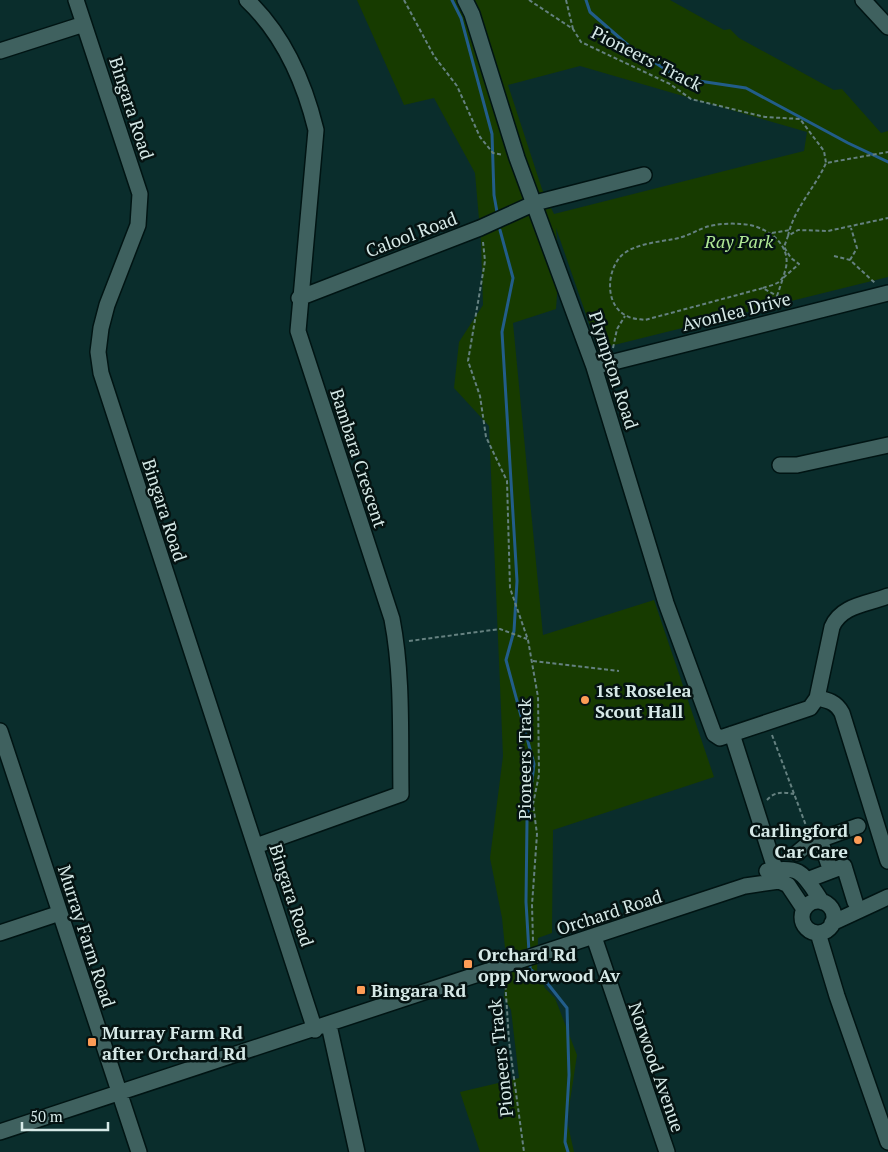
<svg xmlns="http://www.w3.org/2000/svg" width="888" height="1152" font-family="'PT Serif',serif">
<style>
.green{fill:#173b00;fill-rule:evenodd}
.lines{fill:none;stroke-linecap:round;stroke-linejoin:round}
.stream{stroke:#225d8a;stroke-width:3}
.minor-casing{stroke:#001413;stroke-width:18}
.path{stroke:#658180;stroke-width:2;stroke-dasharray:4 2.5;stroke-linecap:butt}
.minor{stroke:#3f615f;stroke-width:15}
.poi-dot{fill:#fd9c56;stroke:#051312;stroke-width:2}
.labels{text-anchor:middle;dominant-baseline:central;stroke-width:5;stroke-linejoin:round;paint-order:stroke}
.street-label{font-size:18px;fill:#d6e9e7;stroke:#051312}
.park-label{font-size:18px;font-style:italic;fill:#afe895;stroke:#051312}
.poi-label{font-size:18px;font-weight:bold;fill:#d6e9e7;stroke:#051312;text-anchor:start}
</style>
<rect width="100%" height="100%" fill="#0a2d2c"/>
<path class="green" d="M357,0h313l54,30 6,-1 9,9 95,52 8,-1 39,44 7,-2v146l-290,72 -42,-121 3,39 -3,42 -43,14 30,312 111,-35 60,177 -161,53 -1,103 -14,5 -1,36h2l6,14 10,10 22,57 -10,66 7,31h-94l-20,-60 59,-14 -8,-68 -7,-13 5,-49h-4l-3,-30 -12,-60 13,-102 -14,-330 -35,-38 5,-46 24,-37 -2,-63 -6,-69 -41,-75 -30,7zM580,66l227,66 -3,19 -250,63 -12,-25 -34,-104z"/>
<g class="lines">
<path class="stream" d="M452,0l9,18 31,116 2,61 3,17
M586,0l4,12 39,34 50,32 67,10 102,55 40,19
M500,230l13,48 -11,54 15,249 -3,50 -8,29 28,104 -7,57 -1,81 3,50
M530,963v6l18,15 19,24 2,67 -4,67 3,10"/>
<g class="minor-casing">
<path id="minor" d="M76,0l64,194 -2,31 -31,80 -6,23 -3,24 3,21 214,657
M247,0c37,35 57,81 69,130l-18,201 94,288c11,57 8,117 9,175l-145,52
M465,0l7,14 45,144 77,209 72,236 48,131 6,4 90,-30 7,-10 15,-71c9,-22 36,-23 56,-31
M863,0l25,27
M0,51l84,-27
M299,298l181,-70 55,-25 109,-28
M594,367l294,-74
M780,465h17l91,-20
M817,698c11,2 19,4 25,15l46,148
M0,731l139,421
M732,734l47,147
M820,840l11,31
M797,853l11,-9 50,-18
M767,871c36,-6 36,3 55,31
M807,880l37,-14 11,36
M779,881l9,4 16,24
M802 917a16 16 0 1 1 32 0a16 16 0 1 1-32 0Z
M832,923l56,-26
M0,933l60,-20
M818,933l19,63 51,146
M594,937l73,215
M329,1025l28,127
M0,1132l745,-246 34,-5"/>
</g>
<path class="path" d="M404,0l30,56 23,30 23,51 13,16 10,2
M529,0l44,29 8,13 89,42 21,15 74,18 35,2 24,32 2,12 62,-11
M566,0l7,29
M772,233l18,-3
M788,236c6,-28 27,-48 38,-73
M483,242l2,19 -17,100 12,35 6,41 21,44 3,107 18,52 10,57 1,78 -6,29 4,30 -5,71 1,36
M834,256l16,4 25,23
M850,260l7,-12 -6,-20
M763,288c5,-2 13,-3 17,-7 3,-3 4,-6 5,-10 9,-27 -21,-47 -45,-47 -10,-1 -24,0 -34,3 -11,4 -20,10 -32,12 -16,3 -41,5 -53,17 -15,16 -16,50 6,60 5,3 12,3 18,4l118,-32 14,8 2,10
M777,296l6,-18 16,-14 -8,-6 -7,-11 4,-11 10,-6 30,1 60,-13
M613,348l4,-19 8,-13
M409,641l91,-12 27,10
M533,661l86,10
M772,735l36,96
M767,800c8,-9 16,-8 27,-6
M505,979l4,62 15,111"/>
<use href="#minor" class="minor"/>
</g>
<g class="poi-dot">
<circle cx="585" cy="700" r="5"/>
<circle cx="858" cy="840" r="5"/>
<rect x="463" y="959" width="10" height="10" rx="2.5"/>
<rect x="356" y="985" width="10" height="10" rx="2.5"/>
<rect x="87" y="1037" width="10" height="10" rx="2.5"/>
</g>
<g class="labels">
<g class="street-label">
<text transform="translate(647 58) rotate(27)">Pioneers' Track</text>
<text transform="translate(132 108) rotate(72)">Bingara Road</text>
<text transform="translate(411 234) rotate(-21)">Calool Road</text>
<text transform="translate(736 311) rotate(-14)">Avonlea Drive</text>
<text transform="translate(614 370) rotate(72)">Plympton Road</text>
<text transform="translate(359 458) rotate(72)">Bambara Crescent</text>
<text transform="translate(165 510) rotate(72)">Bingara Road</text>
<text transform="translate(524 759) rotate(-90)">Pioneers' Track</text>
<text transform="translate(292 895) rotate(72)">Bingara Road</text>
<text transform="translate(609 912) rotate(-18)">Orchard Road</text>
<text transform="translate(87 936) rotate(72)">Murray Farm Road</text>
<text transform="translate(500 1058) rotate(-96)">Pioneers Track</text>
<text transform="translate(657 1067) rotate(71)">Norwood Avenue</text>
</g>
<g class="park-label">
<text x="739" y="241">Ray Park</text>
</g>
<g class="poi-label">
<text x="595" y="690">1st Roselea<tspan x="595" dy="21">Scout Hall</tspan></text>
<text x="848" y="830" text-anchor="end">Carlingford<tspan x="848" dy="21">Car Care</tspan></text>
<text x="478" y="954">Orchard Rd<tspan x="478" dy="21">opp Norwood Av</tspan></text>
<text x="371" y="990">Bingara Rd</text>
<text x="102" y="1032">Murray Farm Rd<tspan x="102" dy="21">after Orchard Rd</tspan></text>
</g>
</g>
<path d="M22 1122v8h86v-8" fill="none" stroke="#d6e9e7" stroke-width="2.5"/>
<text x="30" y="1122" font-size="15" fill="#d6e9e7" stroke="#051312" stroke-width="4" paint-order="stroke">50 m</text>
</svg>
